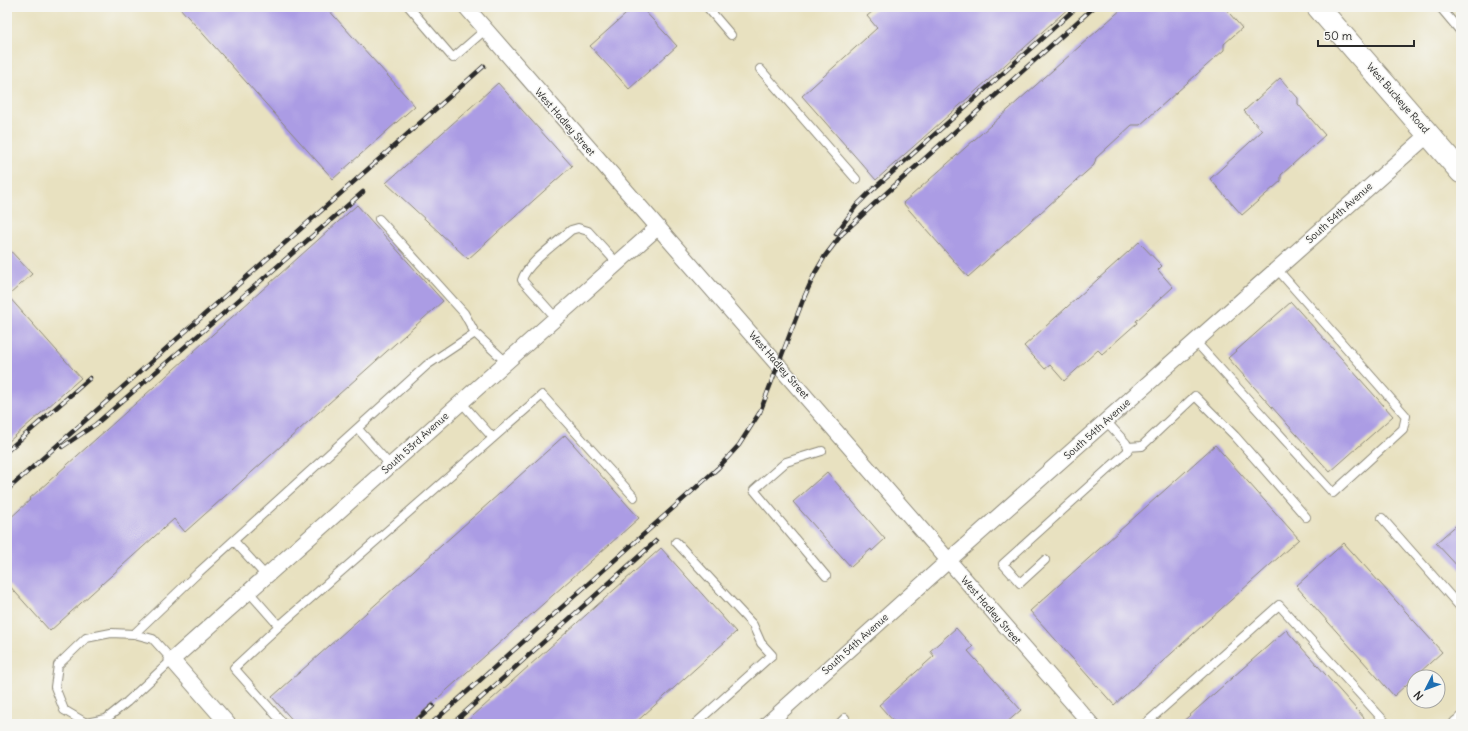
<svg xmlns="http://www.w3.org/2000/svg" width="1468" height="731" font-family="Delius,sans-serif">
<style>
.building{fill:#ab9ce4}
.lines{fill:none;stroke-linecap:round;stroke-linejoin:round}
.lane-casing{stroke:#8a8676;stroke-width:10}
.street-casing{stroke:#8a8676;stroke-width:17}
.secondary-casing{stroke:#8a8676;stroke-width:24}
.lane{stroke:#fff;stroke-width:8}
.street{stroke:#fff;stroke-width:15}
.secondary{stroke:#fff;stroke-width:22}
.rail-casing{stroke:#2b2b2b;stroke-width:4.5}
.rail{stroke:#f6f6f2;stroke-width:3;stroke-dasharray:9;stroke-linecap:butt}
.labels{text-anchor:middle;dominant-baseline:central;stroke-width:3;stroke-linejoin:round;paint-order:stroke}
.street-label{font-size:10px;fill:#2b2b2b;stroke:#f6f6f2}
</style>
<rect width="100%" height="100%" fill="#f6f6f2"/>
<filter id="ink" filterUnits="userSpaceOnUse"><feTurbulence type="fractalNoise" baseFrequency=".025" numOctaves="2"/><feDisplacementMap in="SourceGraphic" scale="8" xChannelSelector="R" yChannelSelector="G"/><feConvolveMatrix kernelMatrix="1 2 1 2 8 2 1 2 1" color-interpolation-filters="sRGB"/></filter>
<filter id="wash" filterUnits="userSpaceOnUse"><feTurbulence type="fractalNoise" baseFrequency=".012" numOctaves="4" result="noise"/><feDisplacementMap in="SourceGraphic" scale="16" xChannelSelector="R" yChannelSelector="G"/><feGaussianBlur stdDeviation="0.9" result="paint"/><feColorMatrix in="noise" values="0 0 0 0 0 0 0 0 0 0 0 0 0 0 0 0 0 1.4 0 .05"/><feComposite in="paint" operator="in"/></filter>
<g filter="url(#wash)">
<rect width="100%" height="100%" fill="#e8e1c0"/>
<g id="blocks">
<path class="building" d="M179,7h147l89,99 -82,73z
M634,7h7l36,39 -48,43 -39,-43z
M878,7h192l-194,173 -74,-84 75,-68 -10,-12z
M1124,7h100l18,21 -18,16v6l-84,75h-8l-36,33 -2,7 -126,112 -65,-74z
M1280,78l18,20v6l27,31 -44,40v6l-39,34 -32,-36 52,-48 -18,-20z
M498,83l74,83 -104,93 -82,-76z
M357,205l86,96 -258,231 -11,-13 -124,112 -43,-48v-62l23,-21 -1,-1z
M1139,242l23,24 -4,4 15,17 -37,34 1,2 -35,31 -4,-4 -34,31 -14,-16 -5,4 -21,-23z
M7,247l25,27 -24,22 73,82 -74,65z
M1291,302l102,114 -63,56 -102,-114z
M565,435l74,83 -230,206h-113l-24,-27z
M1215,445l84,94 -185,166 -84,-94z
M827,472l58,67 -13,12 -1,-2 -20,18 -58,-65z
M1461,521v49l-25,-27z
M1344,543l98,109 -48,44 -98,-110z
M661,548l75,84 -102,92h-170z
M956,628l17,19 -5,4 53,59 -16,14h-109l-17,-19 55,-49 -4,-5z
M1286,630l79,89 -5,5h-180z"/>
</g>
</g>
<g filter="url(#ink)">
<use href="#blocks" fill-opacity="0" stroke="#8a8676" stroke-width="1"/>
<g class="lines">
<g class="lane-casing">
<path id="lane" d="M409,7l44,51 32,-28
M707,7l24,28
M1440,7l21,25
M760,69l96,110
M379,219l85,94 11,20
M556,318l-34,-38c4,-16 36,-38 49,-50l7,-2 10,3 29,32
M1195,341l138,152 70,-64 3,-13 -129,-147
M358,429l32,36
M493,438l49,-43 92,102
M1128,447l14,-1 53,-50 40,40 71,81
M822,451l-36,11 -32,28 72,86
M1382,518l79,90
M234,541l32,35
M676,542l77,83 8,18 11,12 -77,69
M1045,560l-25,23 -17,-19 125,-113v-4l-2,-4 -20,-22
M249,592l30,34 214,-188 -32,-36
M279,626l-45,42 50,56
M111,633l23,1 19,5 19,21 -45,42 -21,17 -20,4 -22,-13 -9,-23 3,-22 28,-27z
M134,634l65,-62 228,-207 48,-32 31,29
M839,724l6,-6
M1145,724l134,-119 108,119"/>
</g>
<g class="street-casing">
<path id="street" d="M466,7l625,717
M228,724l-56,-64 486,-433
M767,724l181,-163 481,-427
M1457,724l4,-3"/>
</g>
<g class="secondary-casing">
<path id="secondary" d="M1318,7l143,165"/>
</g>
<use href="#lane" class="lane"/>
<use href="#street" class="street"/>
<use href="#secondary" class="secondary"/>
<g class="rail-casing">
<path id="rail" d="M836,234l20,-28 12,-12 209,-187
M62,447l34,-23 267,-232
M7,451l83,-73
M7,490l477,-424
M413,724l20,-18
M431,724l287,-256 21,-23 21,-33 43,-112 12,-27 10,-17 17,-22 31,-29 221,-198
M452,724l204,-183"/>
</g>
<use href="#rail" class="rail"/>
</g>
</g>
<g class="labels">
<g class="street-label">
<text transform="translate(1398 98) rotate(49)">West Buckeye Road</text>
<text transform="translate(565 122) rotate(49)">West Hadley Street</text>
<text transform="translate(1339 213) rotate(-42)">South 54th Avenue</text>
<text transform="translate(779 365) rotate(49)">West Hadley Street</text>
<text transform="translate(1097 429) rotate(-42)">South 54th Avenue</text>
<text transform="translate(415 443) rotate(-42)">South 53rd Avenue</text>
<text transform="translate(991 610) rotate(49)">West Hadley Street</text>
<text transform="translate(855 644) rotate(-42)">South 54th Avenue</text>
</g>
</g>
<rect width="1468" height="731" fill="none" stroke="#f6f6f2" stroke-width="24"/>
<g transform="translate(1426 689) rotate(228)"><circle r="19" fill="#f6f6f2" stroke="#a5a5a2"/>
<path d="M0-3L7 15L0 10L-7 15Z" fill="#1f6fb2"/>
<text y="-6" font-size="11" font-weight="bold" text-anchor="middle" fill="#2b2b2b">N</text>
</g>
<path d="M1318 40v6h96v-6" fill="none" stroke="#2b2b2b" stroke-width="2"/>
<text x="1324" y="40" font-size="12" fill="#2b2b2b" stroke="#f6f6f2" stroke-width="3" paint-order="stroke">50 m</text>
</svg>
